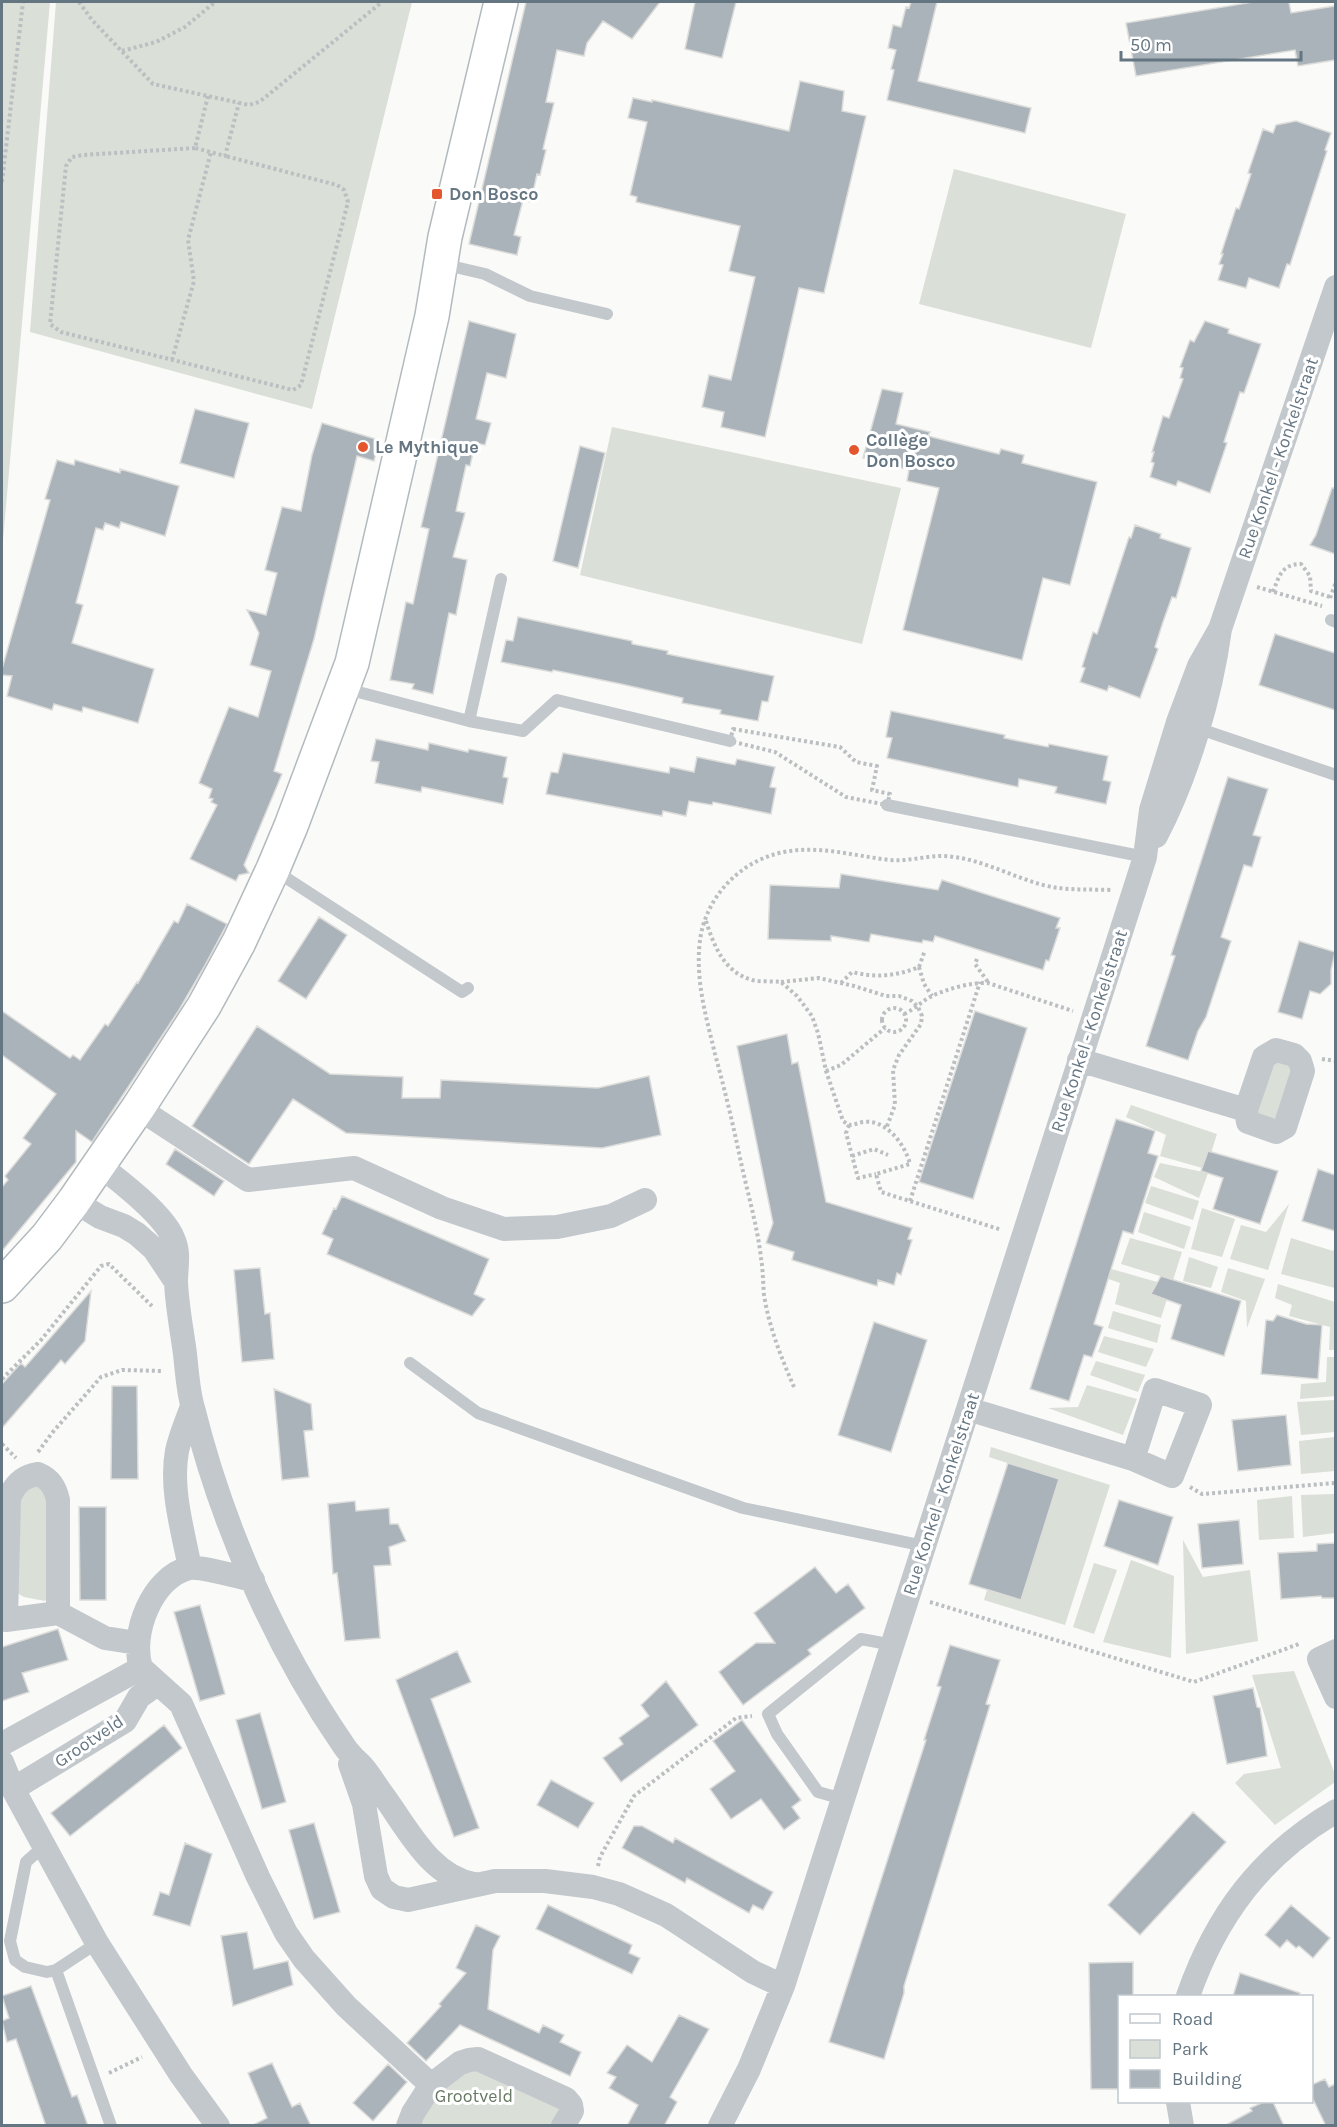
<svg xmlns="http://www.w3.org/2000/svg" width="1337" height="2127" font-family="Karla,sans-serif">
<style>
.green{fill:#dadfd7}
.building{fill:#aab3b9;stroke:#dcdcda;stroke-width:1.5}
.lines{fill:none;stroke-linecap:round;stroke-linejoin:round}
.secondary-casing{stroke:#b3babf;stroke-width:36}
.path{stroke:#bbbfc2;stroke-width:4;stroke-dasharray:3 3;stroke-linecap:butt}
.lane{stroke:#c3c8cc;stroke-width:12}
.street{stroke:#c3c8cc;stroke-width:24}
.secondary{stroke:#fff;stroke-width:33}
.poi-dot{fill:#e4572e;stroke:#fff;stroke-width:2}
.labels{text-anchor:middle;dominant-baseline:central;stroke-width:6;stroke-linejoin:round;paint-order:stroke}
.poi-label{font-size:18px;font-weight:bold;fill:#657683;stroke:#fff;text-anchor:start}
.street-label{font-size:18px;fill:#657683;stroke:#fff}
.park-label{font-size:18px;fill:#687a64;stroke:#fff}
</style>
<rect width="100%" height="100%" fill="#fafaf8"/>
<path class="green" d="M2,2h48l-48,550z
M56,2h356l-100,407 -282,-77z
M954,169l172,45 -35,134 -172,-44z
M612,427l289,61 -39,156 -282,-69z
M1276,1059l15,6 5,10 -19,45 -17,-3 -3,-5 11,-46z
M1131,1105l86,29 -11,35 -46,-13 6,-21 -40,-18z
M1160,1163l48,10 -9,25 -45,-21z
M1151,1186l48,15 -6,19 -48,-17z
M1289,1204l-21,66 -38,-11 11,-34 25,7z
M1202,1208l33,11 -13,38 -31,-8z
M1144,1212l47,15 -7,22 -46,-17z
M1130,1238l52,14 -9,28 -52,-16z
M1291,1238l42,13 2,-4v41l-54,-14z
M1189,1257l29,10 -7,21 -28,-7z
M1080,1260l91,26 -10,32 -46,-14 5,-21 -43,-15z
M1228,1268l37,11 -18,49 -1,-27 -25,-9z
M1278,1284l57,18v48h-6l1,-23 -41,-11 3,-11 -17,-7z
M1113,1311l48,14 -4,18 -49,-15z
M1104,1336l50,13 -8,18 -48,-15z
M1327,1357h8v39l-35,3 1,-15 25,-2z
M1096,1361l49,14 -7,17 -48,-17z
M1087,1385l50,14 -14,36 -75,-27 30,-1z
M1335,1400v32l-34,3 -4,-33z
M1335,1437v34l-34,3 -2,-33z
M991,1447l119,38 -45,140 -81,-25 3,-10 34,10 38,-120 -70,-23z
M32,1483l16,7 3,104 -6,7 -21,-4 -7,-4 -3,-86z
M1334,1494l1,39 -32,4 -2,-42z
M1292,1496l2,42 -35,2 -2,-40z
M1183,1540l20,37 47,-7 8,71 -72,13z
M1131,1560l43,16 -3,82 -68,-16z
M1094,1563l23,7 -23,64 -21,-7z
M1294,1671l41,103v8l-60,43 -40,-42 9,-9 37,-6 -29,-93z
M465,2066l96,37 -6,22 -141,1 7,-16z"/>
<path class="building" d="M526,2h134l-28,37 -29,-18 -16,22 -3,13 -27,-6 -11,52 8,1 -11,46 3,1 -6,25 -3,-1 -6,28 -8,-2 -9,35 7,2 -4,18 -48,-11z
M695,2h41l-14,56 -37,-9z
M911,2h26l-19,79 113,27 -6,25 -138,-33 7,-30 -3,-1 5,-19 -8,-2 5,-23 8,2 5,-20 3,1z
M1253,2h36l2,11 44,-7v54l-37,6 -3,-16 -159,26 -10,-53z
M800,81l44,10 -2,20 24,5 -42,177 -25,-5 -34,149 -44,-10 3,-15 -22,-5 7,-32 22,5 24,-103 -26,-6 11,-45 -104,-24 1,-5 -7,-2 17,-73 -19,-4 5,-20 19,4v-2l137,31z
M1296,121l35,12 -6,17 2,1 -37,114 -3,-1 -8,24 -30,-10 -3,10 -28,-8 5,-15 -4,-1 4,-10h-2l15,-46 3,1 12,-35 -3,-1 15,-44 10,4 3,-8z
M469,321l47,13 -10,44 -19,-5 -11,46 15,4 -6,22 -10,-2 -5,23 -4,-1 -10,46 9,2 -12,44 14,3 -11,55 -7,-2 -16,81 -21,-5 2,-5 -24,-4 16,-78 7,2 16,-75 -8,-2z
M1205,321l24,8 -1,4 33,11 -17,49 -4,-1 -16,50 3,1 -17,50 -32,-12 -2,5 -26,-9 4,-14 -3,-1 3,-10h-2l11,-36 6,2 14,-39 -3,-1 3,-10 -3,-1 10,-27 4,2z
M882,389l21,4 -7,31 34,8 -2,4 71,18 2,-5 23,6 -2,8 75,19 -27,103 -27,-7 -21,82 -119,-30 36,-142 -32,-7 2,-11 -46,-12z
M195,409l54,14 -15,55 -54,-15z
M322,423l57,17 -5,21 -17,-5 -43,183 -40,132 8,3 -38,91 5,8 -10,2 -3,6 -46,-22 27,-54 -6,-3 2,-3 -4,-1 3,-9 -13,-6 30,-76 29,10 13,-46 -21,-6 9,-32 -12,-23 19,5 11,-42 -12,-3 17,-63 19,4 11,-56z
M580,446l25,7 -27,115 -25,-7z
M57,460l17,5 1,-5 45,13v-4l59,17 -14,50 -44,-14 -2,6 -14,-5 -2,7 -7,-2 -20,75 7,2 -11,38 82,26 -16,54 -55,-16 -1,5 -28,-8 -2,6 -45,-14 5,-20 -10,-1v-6l48,-169 -5,-1z
M1332,488h3v66l-25,-9 6,-10z
M1135,525l26,9 -1,4 31,10 -15,50 -4,-1 -9,25 -8,25 3,2 -18,49 -31,-12 -2,5 -27,-9 5,-14 -3,-1 11,-35 4,2 32,-97 2,1z
M518,617l114,24v3l36,7 -1,3 107,22 -6,26 -6,-1 -4,20 -38,-7 1,-4 -39,-7 1,-5 -62,-14 -68,-14 -1,2 -51,-10 5,-22 7,1z
M1275,634l60,19v57l-76,-25z
M891,711l114,24 -1,3 44,9 1,-3 59,12 -5,24 8,2 -5,22 -51,-11 2,-6 -38,-8 -1,8 -131,-29 5,-20 -6,-1z
M376,739l52,11 1,-7 39,9 1,-3 38,8 -4,20 5,1 -5,26 -81,-17 -1,5 -46,-9 4,-21 -8,-1z
M563,753l106,20 1,-6 24,5 3,-15 38,8 2,-6 38,8 -5,20 6,1 -5,26 -58,-12 -1,3 -23,-4 -3,15 -23,-5 -1,5 -116,-22 5,-22 7,1z
M1228,777l40,12 -15,46 8,2 -9,30 -8,-2 -23,72 10,4 -25,76 -8,14 -10,29 -42,-14 29,-90 -4,-1z
M841,874l97,16 4,-10 118,38 -4,10h4l-11,33 -3,-1 -3,10 -108,-34 -2,6 -10,-2 -1,3 -51,-9 -2,8 -38,-6v5l-63,-2 2,-54 69,3z
M187,904l40,20 -23,43 -25,43 -85,129 -2,3 -16,-11v31l-74,89v-64l6,-7 -3,-4 26,-32 -8,-6 33,-44 -54,-39v-44l68,47 3,-3 7,5 25,-36 3,2 29,-44 1,1 36,-62 4,2z
M319,917l28,18 -41,64 -28,-18z
M1299,941l36,11 -4,18v14l-11,10 -10,-3 -8,28 -24,-7z
M975,1011l52,17 -54,171 -54,-17z
M257,1026l73,48 73,3 -1,21h38l1,-18 157,8 51,-12 12,59 -59,13 -256,-15 -53,-34 -44,65 -57,-38z
M787,1034l5,30 6,-2 28,140 86,26 -4,11 4,1 -11,35 -4,-2 -3,12 -16,-5 -1,6 -85,-26 2,-8 -28,-9 7,-20 -36,-177z
M1116,1119l39,12 -7,22 10,3 -25,78 -10,-3 -29,93 9,3 -11,30 -8,-2 -15,46 -39,-12z
M175,1149l49,32 -10,15 -48,-32z
M1208,1151l70,20 -18,53 -47,-15 10,-31 -22,-7z
M1318,1169l17,6v56l-33,-10z
M342,1196l147,63 -15,35 11,5 -13,17 -145,-62 6,-15 -11,-5 12,-26 2,1z
M260,1268l5,46 5,-1 4,46 -32,3 -8,-92z
M1161,1276l80,25 -17,55 -53,-17 10,-34 -30,-11z
M91,1291l-6,50 -20,23 -4,-4 -59,68v-44l19,-21 4,4z
M1277,1315l29,9 16,1 -4,54 -57,-5 5,-54 7,1z
M874,1322l53,18 -36,112 -53,-17z
M112,1386h25l1,93h-27z
M274,1389l37,15 2,26 -9,1 5,46 -27,3z
M1286,1415l5,50 -53,6 -6,-51z
M1008,1463l51,16 -38,121 -52,-16z
M1119,1500l54,17 -15,48 -54,-19z
M355,1501l1,10 33,-3 1,16h8l8,17 -17,6 2,18 -17,1 6,72 -35,3 -8,-68 -4,1 -5,-70z
M79,1507h27v93h-26z
M1239,1520l4,44 -41,4 -4,-44z
M1335,1543v55h-13l-1,-2 -40,3 -3,-46 39,-2v-7z
M815,1567l21,26 12,-9 17,24 -57,42 3,4 -68,51 -24,-33 37,-29h19l-21,-30z
M200,1605l25,89 -25,7 -26,-89z
M58,1629l10,31 -46,13 7,19 -27,9v-54z
M950,1645l50,15 -14,44 4,1 -86,281v7l-20,66 -55,-17 97,-302h-2l17,-53 -4,-1z
M457,1651l14,31 -40,17 48,129 -25,9 -58,-157z
M666,1681l32,44 -77,57 -18,-24 20,-14 -4,-6 30,-22 -8,-11z
M1253,1688l4,19 3,1 7,48 -40,8 -14,-68z
M260,1713l26,89 -24,7 -26,-89z
M742,1720l59,80 -9,7 8,11 -16,12 -23,-31 -30,20 -21,-30 25,-18 -22,-30z
M164,1725l18,23 -112,88 -19,-23z
M551,1780l43,23 -16,25 -41,-23z
M1193,1812l33,30 -86,93 -32,-30z
M314,1823l26,89 -26,7 -25,-89z
M634,1826h8l31,17 2,-5 98,54 -10,18 -10,-5 -4,8 -62,-35 -2,5 -63,-35z
M185,1843l27,11 -22,72 -37,-11 7,-23 9,3z
M548,1905l84,40 -3,8 11,5 -8,16 -96,-45z
M1291,1905l39,33 -17,20 -14,-12 -3,2 -9,-8 -7,8 -15,-13z
M476,1925l24,11 -7,14 -5,59 51,24 4,-8 21,10 -4,7 21,10 -11,24 -110,-51 -34,36 -19,-18 34,-37 -2,-2 27,-31 -10,-5z
M247,1932l7,37 34,-8 5,24 -60,21 -12,-70z
M1133,1962v34h-14v93h-28l-2,-126z
M1240,1973l60,20 -1,3h-66z
M31,1986l41,111 5,-2 11,31h-42l-30,-87 -9,3 -5,-21 7,-3 -7,-22z
M679,2015l30,14 -39,68 7,5 -13,24h-37l11,-21 -29,-17 7,-11 -9,-4 20,-28 25,17z
M272,2063l20,44 8,-4 11,23h-60l16,-8 -19,-45z
M388,2064l19,18 -34,39 -20,-18z
M1325,2079l4,8 6,-3v42h-9l-15,-31v-10z
M1264,2102h9l11,24h-60l28,-15 -2,-3z"/>
<g class="lines">
<g class="secondary-casing">
<path id="secondary" d="M2,1286l45,-49 27,-36 64,-93 66,-102 35,-64 34,-73 18,-43 61,-163 80,-347 13,-79 56,-235"/>
</g>
<path class="path" d="M79,2l13,18 61,64 96,21 10,-3 9,-7 114,-93
M122,51l34,-9 29,-15 30,-25
M208,96l-13,52 30,8 14,-53
M195,148l-112,7 -11,2 -6,9 -16,158 11,8 232,58 8,-5 47,-183 -4,-12 -7,-5 -112,-29
M2,182l21,-180
M172,360l22,-79 -6,-41 23,-88
M1257,587l65,19
M1273,592c6,-16 9,-28 28,-28l9,12 1,15 19,6
M1330,598l6,-16
M733,729l107,18 16,15 21,4 -5,24 18,4 -3,11 -41,-8 -71,-45 -45,-11z
M706,921c8,25 18,51 46,59 9,2 20,1 29,2l16,14 15,20 6,17 8,38 17,50 6,4c5,0 9,-2 14,-3 24,-3 42,23 47,42l-34,10 5,18 121,38
M977,959l-2,5 13,18
M919,967l5,17 8,12
M781,982l38,-4 35,8 32,10h13l13,5 6,6 4,9 -1,8 -22,31 -6,15 2,35 -9,24
M841,983l11,-11c23,6 45,4 67,-5l6,-17
M882 1020a12 12 0 1 1 24 0a12 12 0 1 1-24 0Z
M904,1014c11,-5 18,-13 28,-18 14,-7 41,-14 56,-13l85,28
M1322,1059l14,2
M826,1071l15,-6 44,-37
M849,1125l-3,8 12,45 18,-4
M852,1156l22,-7 14,6
M910,1201l70,-219
M2,1379l39,-39 60,-74 8,-2 43,42
M794,1387c-13,-30 -25,-60 -30,-92 -1,-13 -1,-25 -3,-37 -4,-35 -15,-70 -22,-105 -7,-33 -15,-66 -24,-99 -9,-38 -20,-74 -15,-114 6,-44 41,-80 84,-88 36,-7 70,4 106,8 22,2 43,-7 64,-3 31,4 59,20 89,28 24,6 45,4 69,5
M2,1444l14,14
M38,1452l14,-19 49,-56 21,-7 40,1
M1190,1487l12,7 134,-11
M930,1602l264,80 105,-38
M598,1866l2,-9 34,-61 102,-78 16,-2
M109,2073l33,-16"/>
<path class="lane" d="M442,264l43,10 45,22 77,18
M1331,620l5,2
M343,688l126,33 54,10 34,-31 173,41
M469,721l32,-142
M1194,727l142,48
M887,805l258,52
M274,870l188,122 6,-4
M410,1363l68,50 265,95 181,38
M843,1799l-25,-7 -41,-58 -9,-20 93,-75 32,6
M44,1846l-18,16 -16,79 5,19 10,7 22,5 9,-2 41,-27
M56,1970l55,156"/>
<path class="street" d="M1156,836c31,-59 55,-140 64,-207l116,-342
M1276,1050l18,5 6,6 3,10 -18,56 -9,5 -28,-10 -2,-12 18,-53z
M1079,1060l167,50
M138,1108l110,72 106,-12 88,40 62,21 53,-2 54,-11 34,-16
M99,1165c21,16 64,49 74,73 7,15 3,28 3,44 1,24 6,49 9,72 2,18 3,37 8,54 29,117 82,238 151,338 5,8 12,14 18,20 8,9 14,20 21,29 25,34 47,81 91,89
M74,1201l26,16 24,9 13,8 17,15 22,33
M968,1409l165,50 39,17 28,-71 -45,-15 -22,69
M38,1474c12,5 17,13 20,26v113l-52,7 3,-122c6,-14 14,-22 29,-24z
M190,1568c-7,-37 -20,-79 -13,-117 3,-15 10,-30 15,-45
M58,1613l47,25 32,5
M1336,1651l-17,8 17,38
M141,1668l40,36 77,173 28,56 18,26 42,47 85,79
M2,1744l139,-76c-11,-34 11,-91 48,-100 12,-2 50,9 64,12
M2,1762l11,27 84,154 84,132 37,51
M350,1764l14,40 12,72 6,13 12,8 14,3 87,-19h50l48,6 26,7 47,21 87,57 30,14
M13,1789l112,-68 14,-24 18,-13
M1188,1996c28,-80 73,-141 148,-185
M1178,2102l4,24
M408,2126l5,-13 18,-28 29,-22 9,-3 9,-1 88,40 5,6 1,6 -9,15
M720,2126l29,-57 34,-83 362,-1129 6,-47 27,-88 21,-56 21,-37"/>
<use href="#secondary" class="secondary"/>
</g>
<g class="poi-dot">
<rect x="431" y="188" width="12" height="12" rx="3"/>
<circle cx="363" cy="447" r="6"/>
<circle cx="854" cy="450" r="6"/>
</g>
<g class="labels">
<g class="poi-label">
<text x="449" y="194">Don Bosco</text>
<text x="866" y="440">Collège<tspan x="866" dy="21">Don Bosco</tspan></text>
<text x="375" y="447">Le Mythique</text>
</g>
<g class="street-label">
<text transform="translate(1278 458) rotate(-71)">Rue Konkel - Konkelstraat</text>
<text transform="translate(1089 1031) rotate(-72)">Rue Konkel - Konkelstraat</text>
<text transform="translate(941 1494) rotate(-72)">Rue Konkel - Konkelstraat</text>
<text transform="translate(89 1741) rotate(-34)">Grootveld</text>
</g>
<g class="park-label">
<text x="474" y="2096">Grootveld</text>
</g>
</g>
<rect width="1337" height="2127" fill="none" stroke="#657683" stroke-width="6"/>
<rect x="1118" y="1995" width="195" height="108" fill="#ffffff" stroke="#c1c8cd" stroke-width="1.5"/>
<rect x="1130" y="2014" width="30" height="9" fill="#ffffff" stroke="#c1c8cd" stroke-width="1.5"/>
<text x="1172" y="2025" font-size="18" fill="#657683">Road</text>
<rect x="1130" y="2040" width="30" height="18" fill="#dadfd7" stroke="#c1c8cd" stroke-width="1.5"/>
<text x="1172" y="2055" font-size="18" fill="#657683">Park</text>
<rect x="1130" y="2070" width="30" height="18" fill="#aab3b9" stroke="#c1c8cd" stroke-width="1.5"/>
<text x="1172" y="2085" font-size="18" fill="#657683">Building</text>
<path d="M1121 51v9h180v-9" fill="none" stroke="#657683" stroke-width="3"/>
<text x="1130" y="51" font-size="18" fill="#657683" stroke="#ffffff" stroke-width="4.5" paint-order="stroke">50 m</text>
</svg>
